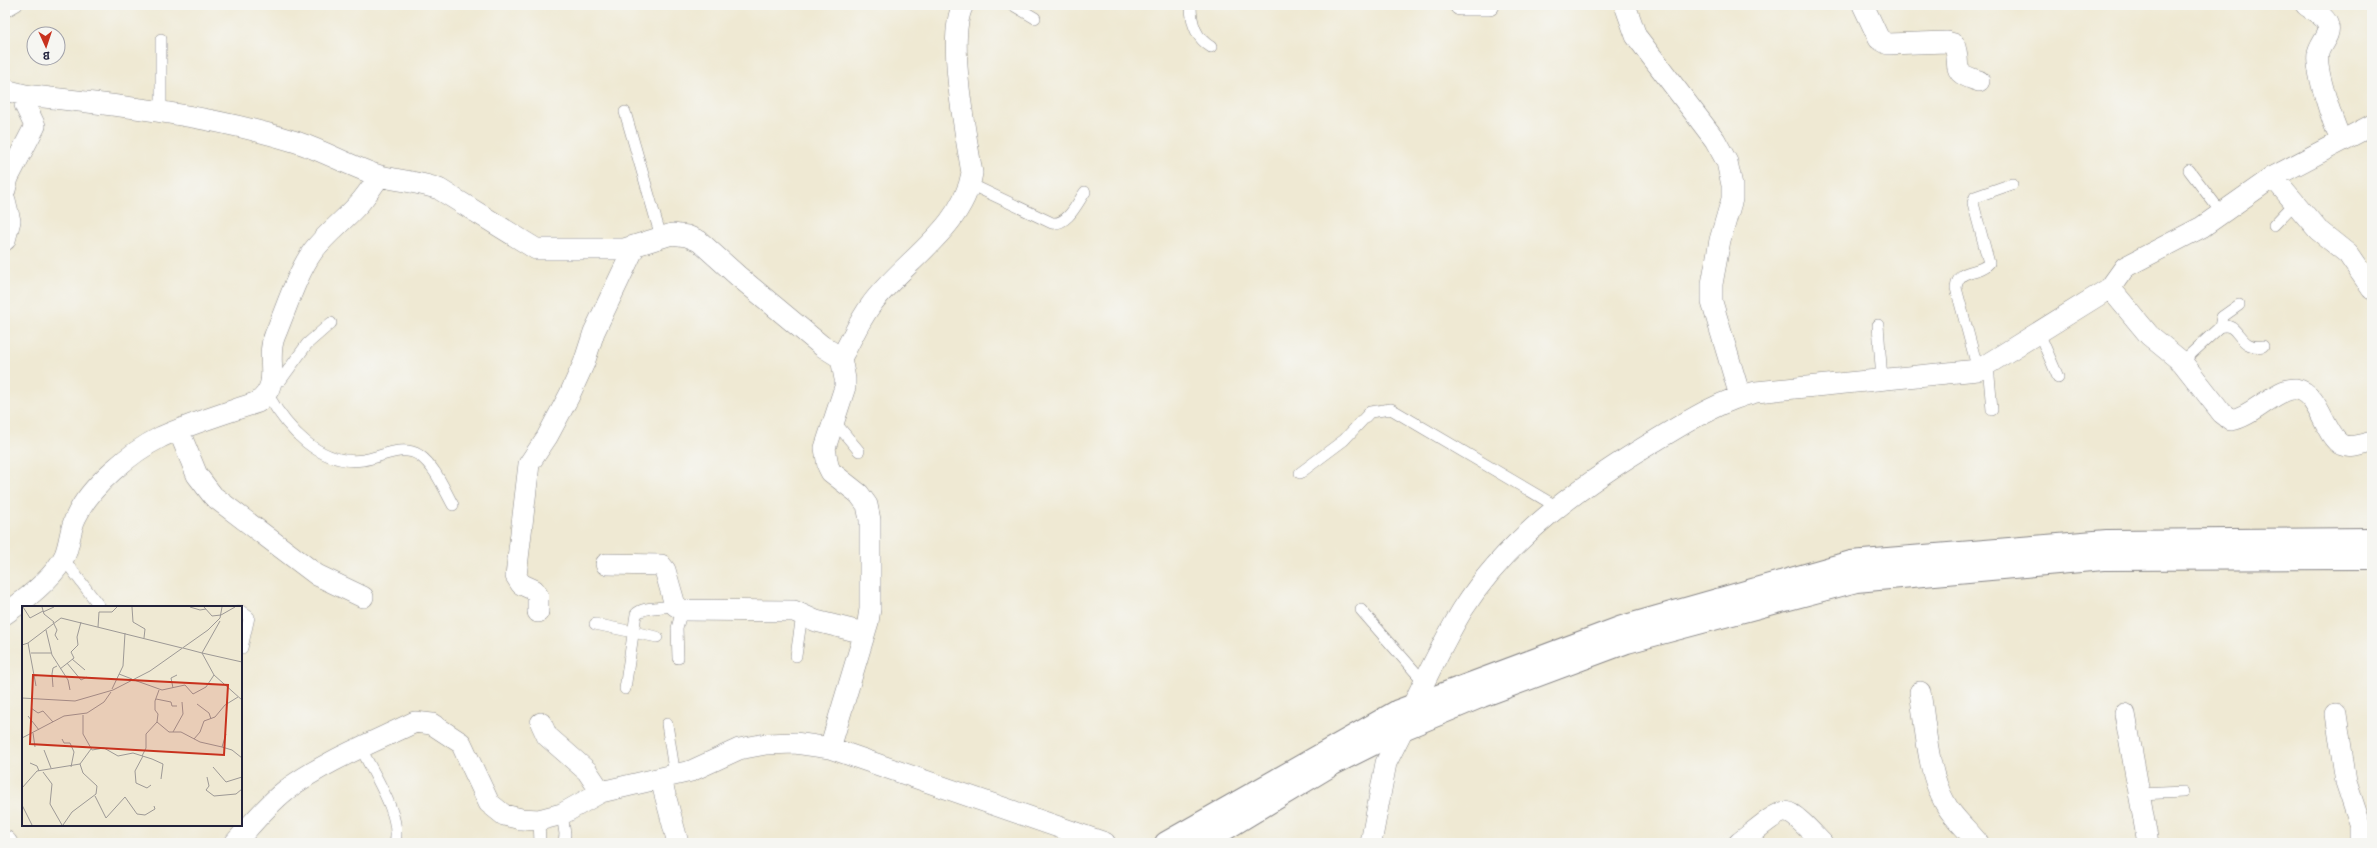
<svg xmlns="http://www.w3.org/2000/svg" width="2377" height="848" font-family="Mali,sans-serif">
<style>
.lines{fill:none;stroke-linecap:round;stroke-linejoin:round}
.service-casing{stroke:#888687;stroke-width:12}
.minor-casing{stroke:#888687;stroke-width:22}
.trunk-casing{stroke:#888687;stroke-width:24}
.service{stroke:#fff;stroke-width:11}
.minor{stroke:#fff;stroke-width:21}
.trunk{stroke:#fff;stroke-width:22}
.inset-road{fill:none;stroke:#9d9996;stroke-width:1}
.view{fill:#c8321e;fill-opacity:0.15;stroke:#c8321e;stroke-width:2}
.inset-edge{fill:none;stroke:#22223b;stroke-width:2}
</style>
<rect width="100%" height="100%" fill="#f6f6f2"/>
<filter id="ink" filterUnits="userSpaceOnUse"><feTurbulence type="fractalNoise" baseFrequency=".025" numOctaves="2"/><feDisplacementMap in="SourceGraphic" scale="8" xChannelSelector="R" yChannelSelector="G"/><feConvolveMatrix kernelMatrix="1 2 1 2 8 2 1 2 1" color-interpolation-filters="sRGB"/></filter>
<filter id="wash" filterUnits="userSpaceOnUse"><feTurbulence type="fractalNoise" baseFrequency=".012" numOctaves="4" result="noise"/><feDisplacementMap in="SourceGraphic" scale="16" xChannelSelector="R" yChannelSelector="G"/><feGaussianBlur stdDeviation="0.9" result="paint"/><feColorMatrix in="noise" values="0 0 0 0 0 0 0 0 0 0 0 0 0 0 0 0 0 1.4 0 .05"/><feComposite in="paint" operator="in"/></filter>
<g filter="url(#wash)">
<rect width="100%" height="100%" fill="#efe9d3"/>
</g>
<g filter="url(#ink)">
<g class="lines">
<g class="service-casing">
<path id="service" d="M1013,5l22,13
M1191,5c0,19 5,33 20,42
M5,12l12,-7
M625,112l36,125
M161,113v-74
M2189,170l32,42
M970,184l82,39c16,2 25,-20 33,-31
M2274,225l21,-22
M1878,325l4,55
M2220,327l2,-10 17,-12
M2039,333l19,44
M2182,362l38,-35c20,-7 17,24 43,19
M1988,365l4,45
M1978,370l-22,-82c3,-22 22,-12 33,-25l-16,-60 2,-6 37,-13
M272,380h9l26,-36 24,-21
M268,395c19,33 51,71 95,65 17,-2 38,-16 56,-5 16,11 25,34 34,50
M834,421l25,30
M1300,473l44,-33 26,-28 21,-3 168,99
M63,558l37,49
M1361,610l63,72
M241,611l8,6 -7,31
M595,624l62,13
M796,656l6,-41
M678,658l-1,-30 5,-18
M625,689l11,-75c8,-8 26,-5 39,-9
M667,724l8,52
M361,748c12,26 41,67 34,95
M2140,794l43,-2
M562,814l3,20 -1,9
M539,820l1,23"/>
</g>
<g class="minor-casing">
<path id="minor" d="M1460,5h29
M1625,5l11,31 79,104 12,22 5,23v14l-12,41 -8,44v18l28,94
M1863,5l16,34 9,5 59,-2 7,2c9,24 -7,27 25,37
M2306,5c7,6 20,11 22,21 3,9 -9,19 -10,28 -3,17 15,69 23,86
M5,90l20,5v10l10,21 -27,52 -3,12
M25,95c89,10 182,19 268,46 30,9 58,26 87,35 20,5 40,6 59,13l97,60h88l48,-15 15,2 12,5 39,35 84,70 19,12
M2273,177l45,53 30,24 24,35
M5,200l5,21 -5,19
M2110,288l39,47 33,27 40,51 9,7c22,-3 46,-33 65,-31 24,4 28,47 46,56 9,4 21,-1 30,-3
M179,431l18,44 16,21 104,79 46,22
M606,564l55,1 4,5 10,35 7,5 112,1 22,10 48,12
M538,612v-16l-4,-6 -13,-6 -5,-8 13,-112 18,-27 22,-41 15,-33 10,-31 40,-84
M5,614c20,-14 50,-37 60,-59 5,-12 5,-27 11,-38 14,-31 55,-65 85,-80 31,-14 65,-24 97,-35 25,-19 6,-42 17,-67 11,-26 22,-62 38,-84 12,-16 29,-29 43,-44 9,-9 16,-21 24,-31
M1920,692c6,35 7,79 25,111 7,14 23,27 33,40
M1413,705c16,-33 31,-65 50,-96 45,-71 119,-124 190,-167 32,-19 65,-41 103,-50l222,-22 132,-82 15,-21 77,-40 71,-50 99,-52
M2125,714l23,129
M2336,714l10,68 15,45v16
M541,723l6,13 40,35 14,21
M830,748l38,-126 2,-13v-89l-3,-15 -8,-11 -28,-22 -3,-6 -3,-18 20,-61v-8l-4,-21c10,-17 18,-37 30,-53 31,-43 92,-76 101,-132 -6,-38 -26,-135 -9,-168
M661,780l17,63
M5,841l2,2
M235,843c16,-18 32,-38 51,-53 39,-29 86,-47 129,-68l17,2 29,19 28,60 15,12 17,4 18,1 23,-6 39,-22 90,-21 48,-22 27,-5 29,-1 35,5 275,95
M1371,843l15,-80 17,-34
M1739,843c10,-7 37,-32 47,-31 9,1 29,24 36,31"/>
</g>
<g class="trunk-casing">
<path id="trunk" d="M1166,843l232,-132 224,-84 229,-65 256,-21 265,-2
M1202,843l131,-79 70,-35 79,-33 145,-54 229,-61 247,-22 269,-1"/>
</g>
<use href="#service" class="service"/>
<use href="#minor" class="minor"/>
<use href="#trunk" class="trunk"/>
</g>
</g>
<g transform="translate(22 606)">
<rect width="220" height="220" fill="#efe9d3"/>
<path class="inset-road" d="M1,1l7,11 13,-7M20,1l2,7 10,8M110,1l1,15 12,7 -1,9M168,1l10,3 6,-1M182,1l8,9 9,-1 14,-8M21,6l11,-5M31,16l4,8 -2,5 3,5M76,21l1,-15h13l5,-5M24,24l6,25 16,25 2,10M6,37l8,43M0,39l6,-2 33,-25 121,30M161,42l19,5 18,-32M9,47h20M180,47l12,22 28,25M180,47l40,9M50,53l13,11M45,57l14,17 6,-3M38,63l14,-11 -3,-6 7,-7 -1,-8 4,-15M97,68l13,5M112,74l28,10 23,-5 8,9 13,-7 8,-12M31,81l-1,-13 1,-6 4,-2M151,82l-2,-10 6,-3M90,83l11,-23 2,-33M0,92l53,3 38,-11 37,-19 58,-41 12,-12 2,-11M134,93l15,3 1,4h5M175,98l12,9 2,6M9,102l7,5 5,-2 10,11M61,109v19l9,16 12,-2 14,8 15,-3 19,6 11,5 -2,15M6,110l11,14M135,116l12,10h12l19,10 22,5M151,126l10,-18 -1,-12M11,127l2,14M204,128l-4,13 10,3 10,8M0,132l42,-22 23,-3 17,-11 7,-10M40,133l2,4h6l4,9 -3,15M172,133l6,-7 4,-11 11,-4 10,-12 13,-8M22,144l7,18M120,150l4,-8v-14l11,-12 1,-8 -3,-4v-9l4,-11M121,150l-8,15 1,12 11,5 4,-3M8,157l7,3 2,5M191,161l13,15 16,-5M21,166l9,12 -2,20 12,21M185,171l2,9 -3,4 8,6 22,-2 6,-5M0,182l15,-17 43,-7M73,190l11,22 19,-21 12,17 8,1 10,-6 -1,-3M0,199l10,20M41,219l9,-13 24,-18 1,-8 -14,-13 -3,-9 11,-15"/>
<path class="view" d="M11,69l195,10 -4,70 -194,-11z"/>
<rect width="220" height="220" class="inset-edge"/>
</g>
<rect width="2377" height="848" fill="none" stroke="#f6f6f2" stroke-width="20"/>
<g transform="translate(46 46) rotate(177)"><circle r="19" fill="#f6f6f2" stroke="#a1a1a9"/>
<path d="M0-3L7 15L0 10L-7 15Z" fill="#c8321e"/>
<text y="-6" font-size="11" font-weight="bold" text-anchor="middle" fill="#22223b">B</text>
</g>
</svg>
